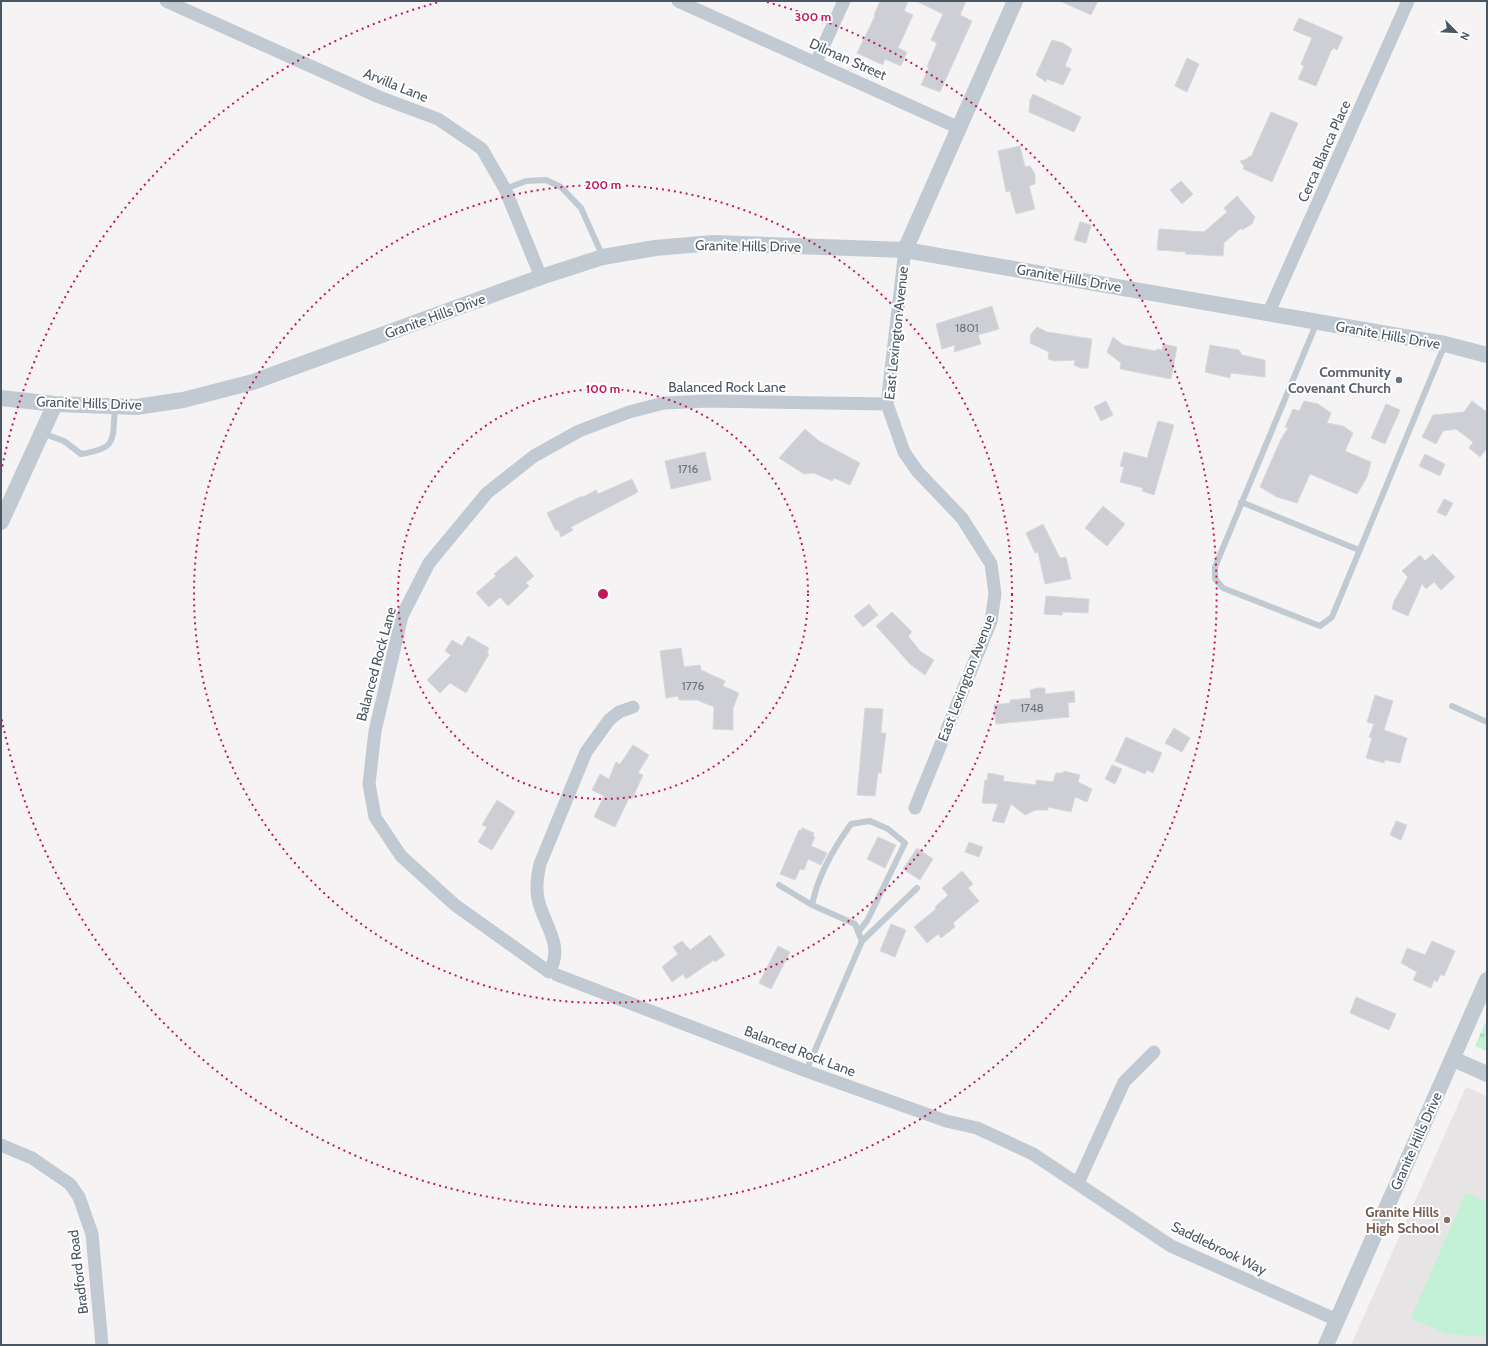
<svg xmlns="http://www.w3.org/2000/svg" width="1488" height="1346" font-family="Cabin,sans-serif">
<style>
.education{fill:#e6e4e5}
.green{fill:#c3f1d5}
.park{fill:url(#park-tufts)}
.building{fill:#cdcfd5;stroke:#d7d9de}
.lines{fill:none;stroke-linecap:round;stroke-linejoin:round}
.service{stroke:#c1cad2;stroke-width:6}
.minor{stroke:#c1cad2;stroke-width:13}
.tertiary{stroke:#c1cad2;stroke-width:16}
.ring{fill:none;stroke:#c2185b;stroke-width:2;stroke-dasharray:2 4}
.worship-dot{fill:#6b7280;stroke:#fff;stroke-width:1.5}
.education-dot{fill:#8d6e63;stroke:#fff;stroke-width:1.5}
.labels{text-anchor:middle;dominant-baseline:central;stroke-width:4;stroke-linejoin:round;paint-order:stroke}
.number-label{font-size:12px;fill:#6b747e}
.street-label{font-size:14px;fill:#4a5661;stroke:#fff}
.worship-label{font-size:14px;font-weight:bold;fill:#5b616d;stroke:#fff;text-anchor:end}
.education-label{font-size:14px;font-weight:bold;fill:#785e54;stroke:#fff;text-anchor:end}
.centre{fill:#c2185b;stroke:#fff;stroke-width:2}
.ring-label{font-size:12px;text-anchor:middle;font-weight:bold;fill:#c2185b;stroke:#fff;stroke-width:4;stroke-linejoin:round;paint-order:stroke}
</style>
<defs>
<pattern id="park-tufts" width="24" height="20" patternUnits="userSpaceOnUse"><rect width="24" height="20" fill="#c3f1d5"/><path d="M3 7l-1-3M5 7V3M7 7l1-3M15 17l-1-3M17 17v-4M19 17l1-3" fill="none" stroke="#a0c6b0"/></pattern>
</defs>
<rect width="100%" height="100%" fill="#f5f3f3"/>
<path class="education" d="M1466,1087l21,9v249h-136z"/>
<path class="green" d="M1466,1192l21,10v135l-40,-3 -36,-16z"/>
<path class="park" d="M1487,1019v32l-12,-5z"/>
<path class="building" d="M880,1h28l-4,10 9,4 -15,33 9,4 -6,14 -16,-7 -2,6 -26,-12 18,-37 -1,-1z
M916,1h50l-6,14 12,6 -32,71 -19,-7 8,-18h-2l10,-24 -6,-3 12,-26z
M1060,1h38l-7,14z
M1299,18l44,19 -6,13 -3,-2 -3,3 -15,35 -18,-7 6,-13 -3,-2 11,-26 -19,-8z
M1052,40l11,3 9,6 -7,17 6,3 -8,16 -16,-6 -1,3 -10,-7z
M1187,58l12,6 -12,28 -12,-6z
M1033,94l48,23 -7,15 -45,-20 1,-12z
M1271,112l27,11 -26,59 -29,-13 1,-3 -4,-5 7,-2 2,-3 2,1z
M1020,146l5,21 5,-1 5,8v10l-6,2 6,23 -19,5 -6,-23 -4,1 -8,-41z
M1181,181l12,13 -11,10 -12,-14z
M1237,196l18,21 -3,7 -10,6 -1,-2 -17,15 -1,13 -38,-2 1,-2 -29,-2 2,-21 45,3 23,-20 -3,-4z
M1080,222l11,3 -5,18 -12,-3z
M992,306l7,23 -21,6 3,9 -27,8 1,-7 -13,4 -6,-25z
M1037,327l10,5 45,7 -4,29h-8l-6,-3 1,-5 -21,1 -6,-2 1,-7 -19,-9 1,-9z
M1113,337l10,8 33,6 1,-2 5,1 1,-6 14,3 -6,32 -51,-10 1,-6 -14,-11z
M1210,345l29,5 3,5 23,5v17l-34,-4 -1,5 -25,-6z
M1106,401l7,14 -12,6 -7,-14z
M1304,401l14,3 13,9 -4,10 16,3 10,7 -8,18 26,11 -4,15 -10,17 -47,-20 -13,29 -20,-6 -17,-10 21,-48 7,-11 -3,-1 8,-18 6,2z
M1472,401l15,11v36l-7,9 -11,-9 4,-6 -17,-13 -13,2 -7,13 -14,-7 11,-22 31,-3z
M1386,404l14,6 -15,34 -14,-6z
M1158,421l16,4 -20,70 -12,-4 1,-3 -23,-6 4,-15 -4,-1 4,-14 23,6z
M805,429l14,12 41,22 -10,22 -16,-7 -2,3 -18,-8 -10,1 -25,-16z
M705,452l6,28 -40,9 -6,-28z
M1425,454l20,10 -5,12 -21,-10z
M632,479l6,13 -67,35 2,3 -12,7 -3,-7 -2,1 -9,-18 35,-17 1,1 13,-7 2,4z
M1444,499l9,4 -7,13 -9,-4z
M1103,506l22,18 -18,22 -22,-18z
M1043,524l17,34 6,-1 5,22 -26,5 -7,-32 -3,1 -9,-20z
M1433,554l22,23 -14,13 -7,-8 -8,7 -4,-5 -14,32 -16,-7 2,-8 14,-24 -6,-6 18,-16 5,6z
M516,556l18,20 -8,7 3,3 -21,20 -8,-9 -11,10 -13,-14 20,-17 -2,-2z
M1046,596l43,3 -1,14 -25,-1 -1,3 -18,-1z
M869,604l9,11 -15,12 -9,-11z
M892,612l20,20 -4,4 13,16 13,8 -9,15 -14,-10 -35,-39z
M468,636l21,12 -2,5 2,1 -23,39 -16,-10 -10,10 -13,-13 24,-25 -6,-4 7,-11 10,6z
M681,648l3,19 16,-2 1,5 24,11 -2,5 16,7 -6,15v22l-20,-1 1,-22 -17,-7h-18l-1,-4 -12,2 -6,-47z
M1038,688h7v6l29,-3 1,11 -7,1 1,14 -73,7 -2,-19 16,-2v-3l21,-2 -1,-8z
M1375,695l18,6 -9,29 23,8 -7,25 -15,-3 -1,3 -18,-5 6,-20 -3,-1 5,-13 -7,-2z
M865,708l18,1 -2,24h5l-5,40h-3l-3,23 -18,-1z
M1174,728l16,10 -8,14 -17,-9z
M1126,737l36,16 -9,20 -6,-3 -2,4 -30,-13z
M633,745l16,10 -11,18 5,2 -11,24 -3,-1 -14,29 -21,-10 10,-21 -12,-6 8,-16 9,5 7,-17 4,2z
M1112,765l10,4 -7,15 -10,-5z
M1064,771l16,4 -2,7 14,7 -5,13 -12,-5 -4,15 -23,-5v3h-13l-10,5 -14,-11 -7,19 -12,-2 6,-17 -16,-1 3,-23 2,1 1,-8 16,3 -1,5 33,4v-5l17,2 3,-9h7z
M497,800l18,12 -23,38 -14,-8 9,-15 -5,-2z
M1396,821l11,4 -6,15 -11,-5z
M802,828l12,5 -1,3 2,1 -4,9 16,7 -6,12 -13,-6 -4,11 -4,-1 -5,11 -15,-6 19,-44 2,1z
M878,837l18,8 -11,23 -18,-9z
M969,842l14,5 -4,10 -14,-5z
M917,848l16,11 -13,21 -17,-11z
M962,871l11,13 -5,4 11,13 -26,22 2,4 -14,11 -3,-4 -11,9 -13,-16 22,-18 -1,-2 13,-12 -6,-7z
M891,924l15,6 -11,27 -15,-6z
M710,935l15,20 -10,7 -1,-2 -28,19 -3,-5 -11,8 -10,-15 16,-13 -5,-7 9,-6 8,9z
M1432,941l23,10 -11,25 -3,-2 -4,8 -3,-2 -3,8 -18,-8 4,-8 -16,-9 6,-15 18,7z
M778,946l12,6 -19,37 -12,-6z
M1356,997l40,17 -7,16 -39,-17z"/>
<g class="lines">
<path class="service" d="M505,189l21,-8 20,-1 15,7 20,21 22,49
M1317,322l-102,245v12l8,9 97,38 12,-9 113,-273
M42,433l22,8 17,13c37,-6 31,-13 34,-46
M1241,502l118,48
M1452,706l35,16
M779,885l33,20 43,19 7,17
M812,905c6,-30 21,-56 39,-81l19,-3 18,8 17,14 -38,78 -9,11
M806,1071l56,-130 55,-53"/>
<path class="minor" d="M166,1l213,96 59,22 44,30 23,40 36,88
M678,1l281,127
M816,62l28,-61
M905,250l-18,154 17,48 14,20 44,46 29,46 4,30 -4,27 -76,187
M1268,314l140,-313
M633,707l-14,5 -10,8 -23,32 -46,112c-3,13 -5,26 -1,39 7,24 25,44 10,69l-94,-67 -54,-49 -26,-39 -6,-33 6,-53 27,-115 27,-53 58,-70 47,-37 45,-25 50,-19 35,-9 45,-2 178,3
M557,975l249,96 140,50 31,7 56,26 138,92 166,74
M1,1145l31,13 38,26 9,13 13,37 10,111
M1078,1183l46,-101 30,-30"/>
<path class="tertiary" d="M905,250l110,-249
M1,398l54,6 81,3 47,-7 70,-18 288,-105 62,-20 52,-9 58,-5 192,7 540,94 42,11
M1,522l54,-118
M1453,1059l34,15
M1326,1345l161,-365"/>
</g>
<g class="ring">
<circle cx="603" cy="594" r="205"/>
<circle cx="603" cy="594" r="409"/>
<path d="M1 472A614 614 0 0 1 439 2M767 2A614 614 0 1 1 1 716"/>
</g>
<circle class="worship-dot" cx="1399" cy="380" r="4"/>
<circle class="education-dot" cx="1447" cy="1220" r="4"/>
<g class="labels">
<g class="number-label">
<text x="967" y="327">1801</text>
<text x="688" y="468">1716</text>
<text x="693" y="685">1776</text>
<text x="1032" y="707">1748</text>
</g>
<g class="street-label">
<text transform="translate(848 59) rotate(24)">Dilman Street</text>
<text transform="translate(396 85) rotate(22)">Arvilla Lane</text>
<text transform="translate(1324 151) rotate(-66)">Cerca Blanca Place</text>
<text transform="translate(748 246) rotate(1)">Granite Hills Drive</text>
<text transform="translate(1069 278) rotate(10)">Granite Hills Drive</text>
<text transform="translate(435 316) rotate(-20)">Granite Hills Drive</text>
<text transform="translate(896 333) rotate(-84)">East Lexington Avenue</text>
<text transform="translate(1388 335) rotate(10)">Granite Hills Drive</text>
<text x="727" y="387">Balanced Rock Lane</text>
<text transform="translate(89 403) rotate(2)">Granite Hills Drive</text>
<text transform="translate(376 664) rotate(-75)">Balanced Rock Lane</text>
<text transform="translate(966 678) rotate(-69)">East Lexington Avenue</text>
<text transform="translate(800 1051) rotate(21)">Balanced Rock Lane</text>
<text transform="translate(1416 1141) rotate(-66)">Granite Hills Drive</text>
<text transform="translate(1219 1248) rotate(26)">Saddlebrook Way</text>
<text transform="translate(78 1272) rotate(-97)">Bradford Road</text>
</g>
<g class="worship-label">
<text x="1391" y="372">Community<tspan x="1391" dy="16">Covenant Church</tspan></text>
</g>
<g class="education-label">
<text x="1439" y="1212">Granite Hills<tspan x="1439" dy="16">High School</tspan></text>
</g>
</g>
<circle cx="603" cy="594" r="6" class="centre"/>
<g class="ring-label">
<text x="813" y="21">300 m</text>
<text x="603" y="189">200 m</text>
<text x="603" y="393">100 m</text>
</g>
<rect width="1488" height="1346" fill="none" stroke="#4a5661" stroke-width="4"/>
<g transform="translate(1456 32) rotate(114)" stroke="#ffffff" stroke-width="3" paint-order="stroke">
<path d="M0-3L7 15L0 10L-7 15Z" fill="#4a5661"/>
<text y="-6" font-size="11" font-weight="bold" text-anchor="middle" fill="#4a5661">N</text>
</g>
</svg>
